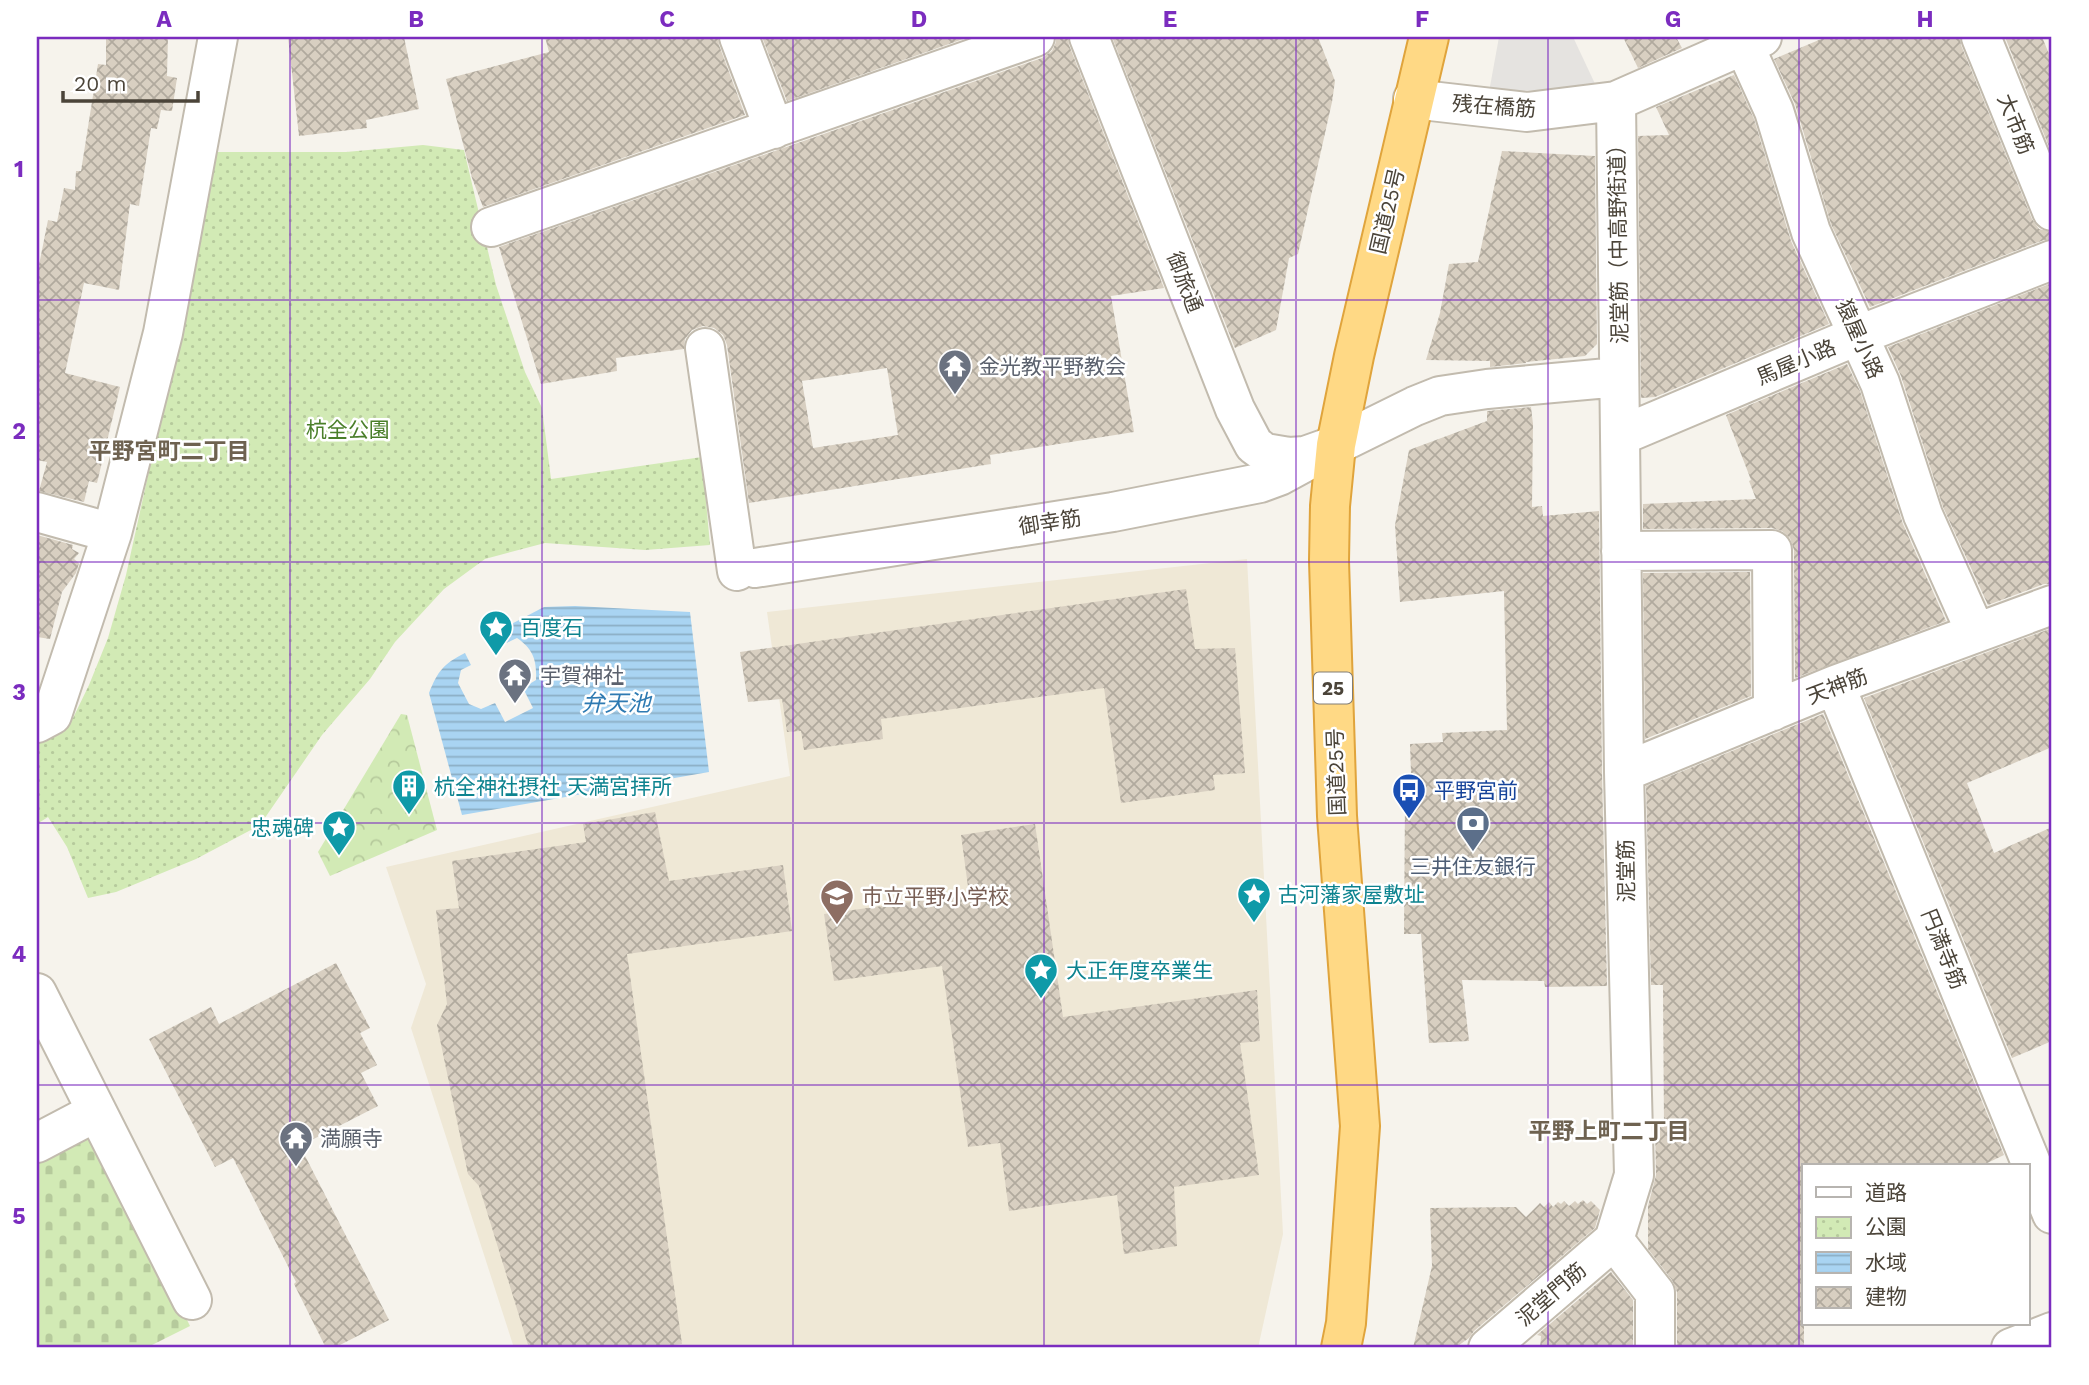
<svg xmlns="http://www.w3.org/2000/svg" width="2089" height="1385" font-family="'Work Sans','Noto Sans JP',sans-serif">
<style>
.education{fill:#efe8d6}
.forest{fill:url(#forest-crowns)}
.cemetery{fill:url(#cemetery-stones)}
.park{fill:url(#park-dots)}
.parking{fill:#e5e3e0}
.water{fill:url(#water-rules)}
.building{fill:url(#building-cross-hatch);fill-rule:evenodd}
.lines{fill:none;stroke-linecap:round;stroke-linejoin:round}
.minor-casing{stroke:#c2bbae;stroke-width:42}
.tertiary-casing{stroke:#c2bbae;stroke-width:42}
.trunk-casing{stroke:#e0a43c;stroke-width:42}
.minor{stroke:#fff;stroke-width:38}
.tertiary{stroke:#fff;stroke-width:38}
.trunk{stroke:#ffd985;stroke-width:38}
.grid{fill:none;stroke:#7b2cbf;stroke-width:2;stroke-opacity:0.55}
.labels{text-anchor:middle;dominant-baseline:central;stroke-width:5;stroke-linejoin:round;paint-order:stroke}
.shield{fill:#fff;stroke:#817c74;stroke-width:2}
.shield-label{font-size:19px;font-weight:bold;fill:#4b4439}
.street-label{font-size:21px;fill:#4b4439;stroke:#fff}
.worship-label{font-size:21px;fill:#5b616d;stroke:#fff;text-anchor:start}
.park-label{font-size:21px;fill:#4a7f2a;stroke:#fff}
.culture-label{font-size:21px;fill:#0d838f;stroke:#fff;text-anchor:start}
.transit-label{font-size:21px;fill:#164399;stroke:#fff;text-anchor:start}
.service-label{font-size:21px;fill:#4e5e75;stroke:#fff}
.education-label{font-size:21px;fill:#785e54;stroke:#fff;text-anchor:start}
.neighbourhood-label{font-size:23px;font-weight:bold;fill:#6e6250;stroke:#fff}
.water-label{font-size:23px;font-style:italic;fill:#2e7ab2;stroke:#fff}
.neatline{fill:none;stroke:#7b2cbf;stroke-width:2.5}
.grid-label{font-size:23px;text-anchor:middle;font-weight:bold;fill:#7b2cbf}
</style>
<defs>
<pattern id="forest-crowns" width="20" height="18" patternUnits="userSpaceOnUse" patternTransform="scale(1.75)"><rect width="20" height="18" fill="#d2eab5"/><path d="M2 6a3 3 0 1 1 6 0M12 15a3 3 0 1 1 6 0" fill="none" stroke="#b6ca9c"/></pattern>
<pattern id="cemetery-stones" width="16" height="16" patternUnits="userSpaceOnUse" patternTransform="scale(1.75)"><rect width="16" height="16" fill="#d2eab5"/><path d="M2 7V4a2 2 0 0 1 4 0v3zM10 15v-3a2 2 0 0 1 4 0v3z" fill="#b6ca9c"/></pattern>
<pattern id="park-dots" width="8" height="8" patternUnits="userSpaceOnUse" patternTransform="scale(1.75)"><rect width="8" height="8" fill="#d2eab5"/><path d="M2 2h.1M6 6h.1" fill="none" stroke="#b6ca9c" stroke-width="1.8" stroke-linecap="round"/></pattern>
<pattern id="water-rules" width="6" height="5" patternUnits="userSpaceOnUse" patternTransform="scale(1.75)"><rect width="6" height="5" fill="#a9d4f2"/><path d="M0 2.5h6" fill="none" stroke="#8caec5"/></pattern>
<pattern id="building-cross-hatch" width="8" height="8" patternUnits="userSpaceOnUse" patternTransform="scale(1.75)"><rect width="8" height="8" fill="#d8cfc1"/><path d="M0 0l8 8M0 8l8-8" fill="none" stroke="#b1aa9e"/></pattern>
</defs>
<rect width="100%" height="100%" fill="#f6f3ec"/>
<path class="education" d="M1247,559l36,675 -25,114h-744l-103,-320 15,-44 -40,-117 404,-91 -23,-164z"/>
<path class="forest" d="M401,714l6,1 30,115 -107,46 -12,-24z"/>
<path class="cemetery" d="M94,1129l96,197 -44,22h-109v-189z"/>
<path class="park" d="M423,145l41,5 32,135 29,87 17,36 9,71 151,-22 8,88 -65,5 -100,-7 -60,16 -41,30 -49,53 -25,37 -48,56 -62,90 -64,34 -80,33 -28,6 -21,-51 -19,-30 -11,7v-82l36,-24 16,-33 19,-47 18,-63 44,-199 46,-224h130z"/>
<path class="parking" d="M1499,37h74l24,51 -108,4z"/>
<path class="water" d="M575,606l115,6 19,160 -247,43 -33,-122c9,-22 14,-29 36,-40l6,12 -10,5 -3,13 11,21 12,5 14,-6 10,19 28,-14 -10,-20 13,-8c1,-20 -3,-31 -19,-42l-13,6 -8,-12 48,-25z"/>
<path class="building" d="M106,37h62l-1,39 10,2 -5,33 -11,-1 -4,19 -6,-1 -12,78 -9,-2 -11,86 -35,-7 -19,90 55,14 -23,96 -8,-2 -5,21 -45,-11 8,-29 -10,-2v-185l11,-55 9,2 7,-34 11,2 1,-19h5l17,-107 8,1z
M288,37h116l15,72 -53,11 1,8 -68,8z
M545,37h173l1,8 26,70 -262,92 -11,-29 -26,-99 103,-27z
M762,37h207l-182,64z
M1056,37h12l1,8 95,243 -53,8 23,136 -144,23 1,9 -242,39 -22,-158 -4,-10 -9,-7 -11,-2 -11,4 -7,9 -1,10 -68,9 1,13 -76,13 -42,-137 543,-189 10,-7 4,-9zM887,368l11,67 -85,13 -11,-67z
M1112,37h206l17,44 -3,21 -34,152 -9,4 -13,72 -41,18z
M1623,37h53l6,11 -44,20z
M1826,37h134l1,8 71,174 7,10 13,3v7l-8,1 -174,67 -39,-83 -36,-120 -21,-45z
M2005,37h37l10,24v93z
M1734,75l20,44 37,122 38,83 -174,73 -14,1 -3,-262 31,-1 -13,-28z
M1502,151l93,5 2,188 -12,12 -59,6v1l-36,4v-6l-64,-1 14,-47 9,-49 29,-2z
M2052,283v301h-8l-56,21 -45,-98 -42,-131 -13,-29z
M1847,364l13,27 43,133 43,97 -151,57 -1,-128 -4,-12 -8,-7 -10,-3 -129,1v-25l113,-5 -7,-18 2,-1 -25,-65z
M1531,407l2,17 -1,83 10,-1 1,10 56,-5 3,262 5,213 -62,1 -1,-6 -82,-1 7,61 -40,2 -8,-109h-17l1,-133h7l-2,-57 33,-2 -1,-9 65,-3 -3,-139 -104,11 -5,-77 14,-75 78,-29v-10z
M37,535l36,10 -1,4 7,4 -5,6 5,4 -3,10 -14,19 -12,47 -13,-2z
M1750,572l1,124 -106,43 -2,-166z
M1186,589l9,60 40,-1 10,125 -32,2 2,15 -94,13 -17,-115 -223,31 2,20 -79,11 -3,-19 -14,1 -5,-33 -34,3 -8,-50z
M2052,628v119l-85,36 27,70 58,-26v214l-40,17 -148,-360z
M1823,714l181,441 -23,11h-177v182h-127v-56l-5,-12 -24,-31v-43l8,-31 -1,-48h9l-1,-142h-12l-5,-199z
M655,812l14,69 114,-16 9,66 -165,23 55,390 -31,4h-122l-50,-162 -11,-12 -31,-149 10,-21 -11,-94 23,-2 -7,-47 134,-19 -3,-18z
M1035,824l28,193 194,-27 3,51 -20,2 19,132 -85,12 3,59 -53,8 -7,-59 -108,16 -9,-68 -32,4 -26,-181 -108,15 -10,-67 145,-20 -8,-59z
M336,963l34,65 -10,5 17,32 -16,8 17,33 -78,40 89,174 -55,28h-8l-32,-64 2,-2 -63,-124 -18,9 -66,-128 62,-32 8,17z
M1583,1200l4,4 4,-3 9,9 -5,18 -121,103 -5,7 -14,10h-42l19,-82 -2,-58 86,-1 10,10 14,-14 4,4 5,-5 4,5 5,-5 3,2 3,-3 5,5 6,-5 3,3z
M1611,1272l22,28v48h-93l1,-12 -4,-1z"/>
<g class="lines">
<g class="minor-casing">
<path id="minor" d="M739,37l35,92
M1089,37l146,372 19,36 11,8 24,4 16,-1 31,-11 79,-39 25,-10 47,-7 132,-12
M1981,37l71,174
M1744,45l30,66 37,121 69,151 43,132 53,118
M1413,99l114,13 89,-11 146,-64
M491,227l544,-190
M705,348l32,223
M1620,436l239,-101 193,-75
M37,512l75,21
M1621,551l151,-1 1,161
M1835,685l217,529
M37,723l15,-8 60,-182 51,-200 55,-296
M1624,772l211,-87 217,-80
M37,993l155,307
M37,1143l59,-31
M1614,1240l20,-65 -10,-403 -8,-671
M1614,1240l41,53v55
M1488,1348l126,-108
M2011,1348l41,-16"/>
</g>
<g class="tertiary-casing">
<path id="tertiary" d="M755,568l358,-56 147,-29 19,-7 57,-31"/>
</g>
<g class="trunk-casing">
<path id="trunk" d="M1341,1348l5,-25 14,-197 -23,-310 -8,-255 1,-55 6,-61 18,-89 75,-319"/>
</g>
<use href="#minor" class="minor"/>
<use href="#tertiary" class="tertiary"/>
<use href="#trunk" class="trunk"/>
</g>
<path class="grid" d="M290,37v1311M542,37v1311M793,37v1311M1044,37v1311M1296,37v1311M1548,37v1311M1799,37v1311M37,300h2015M37,562h2015M37,823h2015M37,1085h2015"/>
<defs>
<g id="temple-pin" transform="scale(1.75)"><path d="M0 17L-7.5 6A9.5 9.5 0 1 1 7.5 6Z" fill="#6b7280" stroke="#fff"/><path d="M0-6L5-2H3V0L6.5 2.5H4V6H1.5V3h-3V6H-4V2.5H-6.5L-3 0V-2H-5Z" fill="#fff"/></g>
<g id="sight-pin" transform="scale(1.75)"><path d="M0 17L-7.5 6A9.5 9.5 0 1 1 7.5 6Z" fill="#0f9aa8" stroke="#fff"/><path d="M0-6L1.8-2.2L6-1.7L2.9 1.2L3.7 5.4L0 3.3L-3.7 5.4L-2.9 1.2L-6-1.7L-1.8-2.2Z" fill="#fff"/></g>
<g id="building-pin" transform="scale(1.75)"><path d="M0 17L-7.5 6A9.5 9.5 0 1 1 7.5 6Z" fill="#0f9aa8" stroke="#fff"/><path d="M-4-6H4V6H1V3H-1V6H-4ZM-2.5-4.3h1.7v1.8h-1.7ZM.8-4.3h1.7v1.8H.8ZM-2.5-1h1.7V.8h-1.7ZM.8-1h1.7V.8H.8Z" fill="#fff"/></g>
<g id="bus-pin" transform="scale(1.75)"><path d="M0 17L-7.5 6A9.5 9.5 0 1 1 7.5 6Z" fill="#1a4fb4" stroke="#fff"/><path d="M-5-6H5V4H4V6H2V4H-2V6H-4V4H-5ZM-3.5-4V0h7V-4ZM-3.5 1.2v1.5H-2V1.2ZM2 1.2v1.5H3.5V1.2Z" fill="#fff"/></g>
<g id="bank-pin" transform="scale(1.75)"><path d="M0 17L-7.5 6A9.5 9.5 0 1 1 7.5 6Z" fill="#5c6f8a" stroke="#fff"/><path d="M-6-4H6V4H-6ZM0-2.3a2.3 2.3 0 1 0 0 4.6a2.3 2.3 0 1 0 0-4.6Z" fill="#fff"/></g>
<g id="school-pin" transform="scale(1.75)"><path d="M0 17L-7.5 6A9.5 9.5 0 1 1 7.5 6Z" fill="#8d6e63" stroke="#fff"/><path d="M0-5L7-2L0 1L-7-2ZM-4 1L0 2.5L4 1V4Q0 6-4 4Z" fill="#fff"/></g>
</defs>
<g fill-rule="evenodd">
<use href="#temple-pin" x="955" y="366"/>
<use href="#sight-pin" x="496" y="627"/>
<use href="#temple-pin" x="515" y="675"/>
<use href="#building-pin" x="409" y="786"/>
<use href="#bus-pin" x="1409" y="790"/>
<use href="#bank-pin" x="1473" y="823"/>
<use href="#sight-pin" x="339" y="827"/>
<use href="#sight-pin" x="1254" y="894"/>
<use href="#school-pin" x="837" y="896"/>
<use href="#sight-pin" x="1041" y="970"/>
<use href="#temple-pin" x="296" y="1138"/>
</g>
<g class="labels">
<rect class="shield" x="1314" y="672.5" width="38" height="31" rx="5"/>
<g class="shield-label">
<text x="1333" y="688">25</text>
</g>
<g class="street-label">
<text transform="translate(1494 106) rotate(4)">残在橋筋</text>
<text transform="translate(2016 124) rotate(68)">大市筋</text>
<text transform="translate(1387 211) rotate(-77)">国道25号</text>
<text transform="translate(1618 239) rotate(-91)">泥堂筋（中高野街道）</text>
<text transform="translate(1185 282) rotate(69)">御旅通</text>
<text transform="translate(1860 339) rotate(66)">猿屋小路</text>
<text transform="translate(1796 362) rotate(-23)">馬屋小路</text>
<text transform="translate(1050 522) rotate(-9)">御幸筋</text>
<text transform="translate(1837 686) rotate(-21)">天神筋</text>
<text transform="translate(1336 772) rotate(-92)">国道25号</text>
<text transform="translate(1626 871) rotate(-91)">泥堂筋</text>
<text transform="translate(1944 949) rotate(68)">円満寺筋</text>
<text transform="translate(1551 1294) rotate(-41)">泥堂門筋</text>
</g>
<g class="worship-label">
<text x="979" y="366">金光教平野教会</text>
<text x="540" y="675">宇賀神社</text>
<text x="320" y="1138">満願寺</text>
</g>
<g class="park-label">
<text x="348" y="429">杭全公園</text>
</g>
<g class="culture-label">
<text x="520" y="627">百度石</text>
<text x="434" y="786">杭全神社摂社 天満宮拝所</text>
<text x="314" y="827" text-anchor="end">忠魂碑</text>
<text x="1278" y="894">古河藩家屋敷址</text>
<text x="1066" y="970">大正年度卒業生</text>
</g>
<g class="transit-label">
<text x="1434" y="790">平野宮前</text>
</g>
<g class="service-label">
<text x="1473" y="866">三井住友銀行</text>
</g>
<g class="education-label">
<text x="862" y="896">市立平野小学校</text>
</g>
<g class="neighbourhood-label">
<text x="169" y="451">平野宮町二丁目</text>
<text x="1609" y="1131">平野上町二丁目</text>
</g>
<g class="water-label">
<text x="616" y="703">弁天池</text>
</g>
</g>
<rect width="2089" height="1385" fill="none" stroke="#ffffff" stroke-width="77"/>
<rect x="1802" y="1164" width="228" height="161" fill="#ffffff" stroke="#b7b4b0" stroke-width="2"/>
<rect x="1816" y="1187" width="35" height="10" fill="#ffffff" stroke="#b7b4b0" stroke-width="2"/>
<text x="1865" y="1200" font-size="21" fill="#4b4439">道路</text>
<rect x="1816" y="1217" width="35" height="21" fill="url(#park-dots)" stroke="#b7b4b0" stroke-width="2"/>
<text x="1865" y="1234" font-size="21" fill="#4b4439">公園</text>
<rect x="1816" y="1252" width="35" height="21" fill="url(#water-rules)" stroke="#b7b4b0" stroke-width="2"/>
<text x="1865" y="1270" font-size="21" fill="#4b4439">水域</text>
<rect x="1816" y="1287" width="35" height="21" fill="url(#building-cross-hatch)" stroke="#b7b4b0" stroke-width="2"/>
<text x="1865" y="1304" font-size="21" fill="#4b4439">建物</text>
<path d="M63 91v10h135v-10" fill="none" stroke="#4b4439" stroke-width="3.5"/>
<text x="74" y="91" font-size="21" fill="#4b4439" stroke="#ffffff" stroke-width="5" paint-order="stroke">20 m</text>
<rect x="38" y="38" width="2012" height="1308" class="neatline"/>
<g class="grid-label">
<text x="164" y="27">A</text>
<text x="416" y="27">B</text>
<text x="667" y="27">C</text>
<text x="919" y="27">D</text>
<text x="1170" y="27">E</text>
<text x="1422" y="27">F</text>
<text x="1673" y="27">G</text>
<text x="1925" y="27">H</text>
<text x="19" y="177">1</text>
<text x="19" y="439">2</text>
<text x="19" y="700">3</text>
<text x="19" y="962">4</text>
<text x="19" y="1224">5</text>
</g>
</svg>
